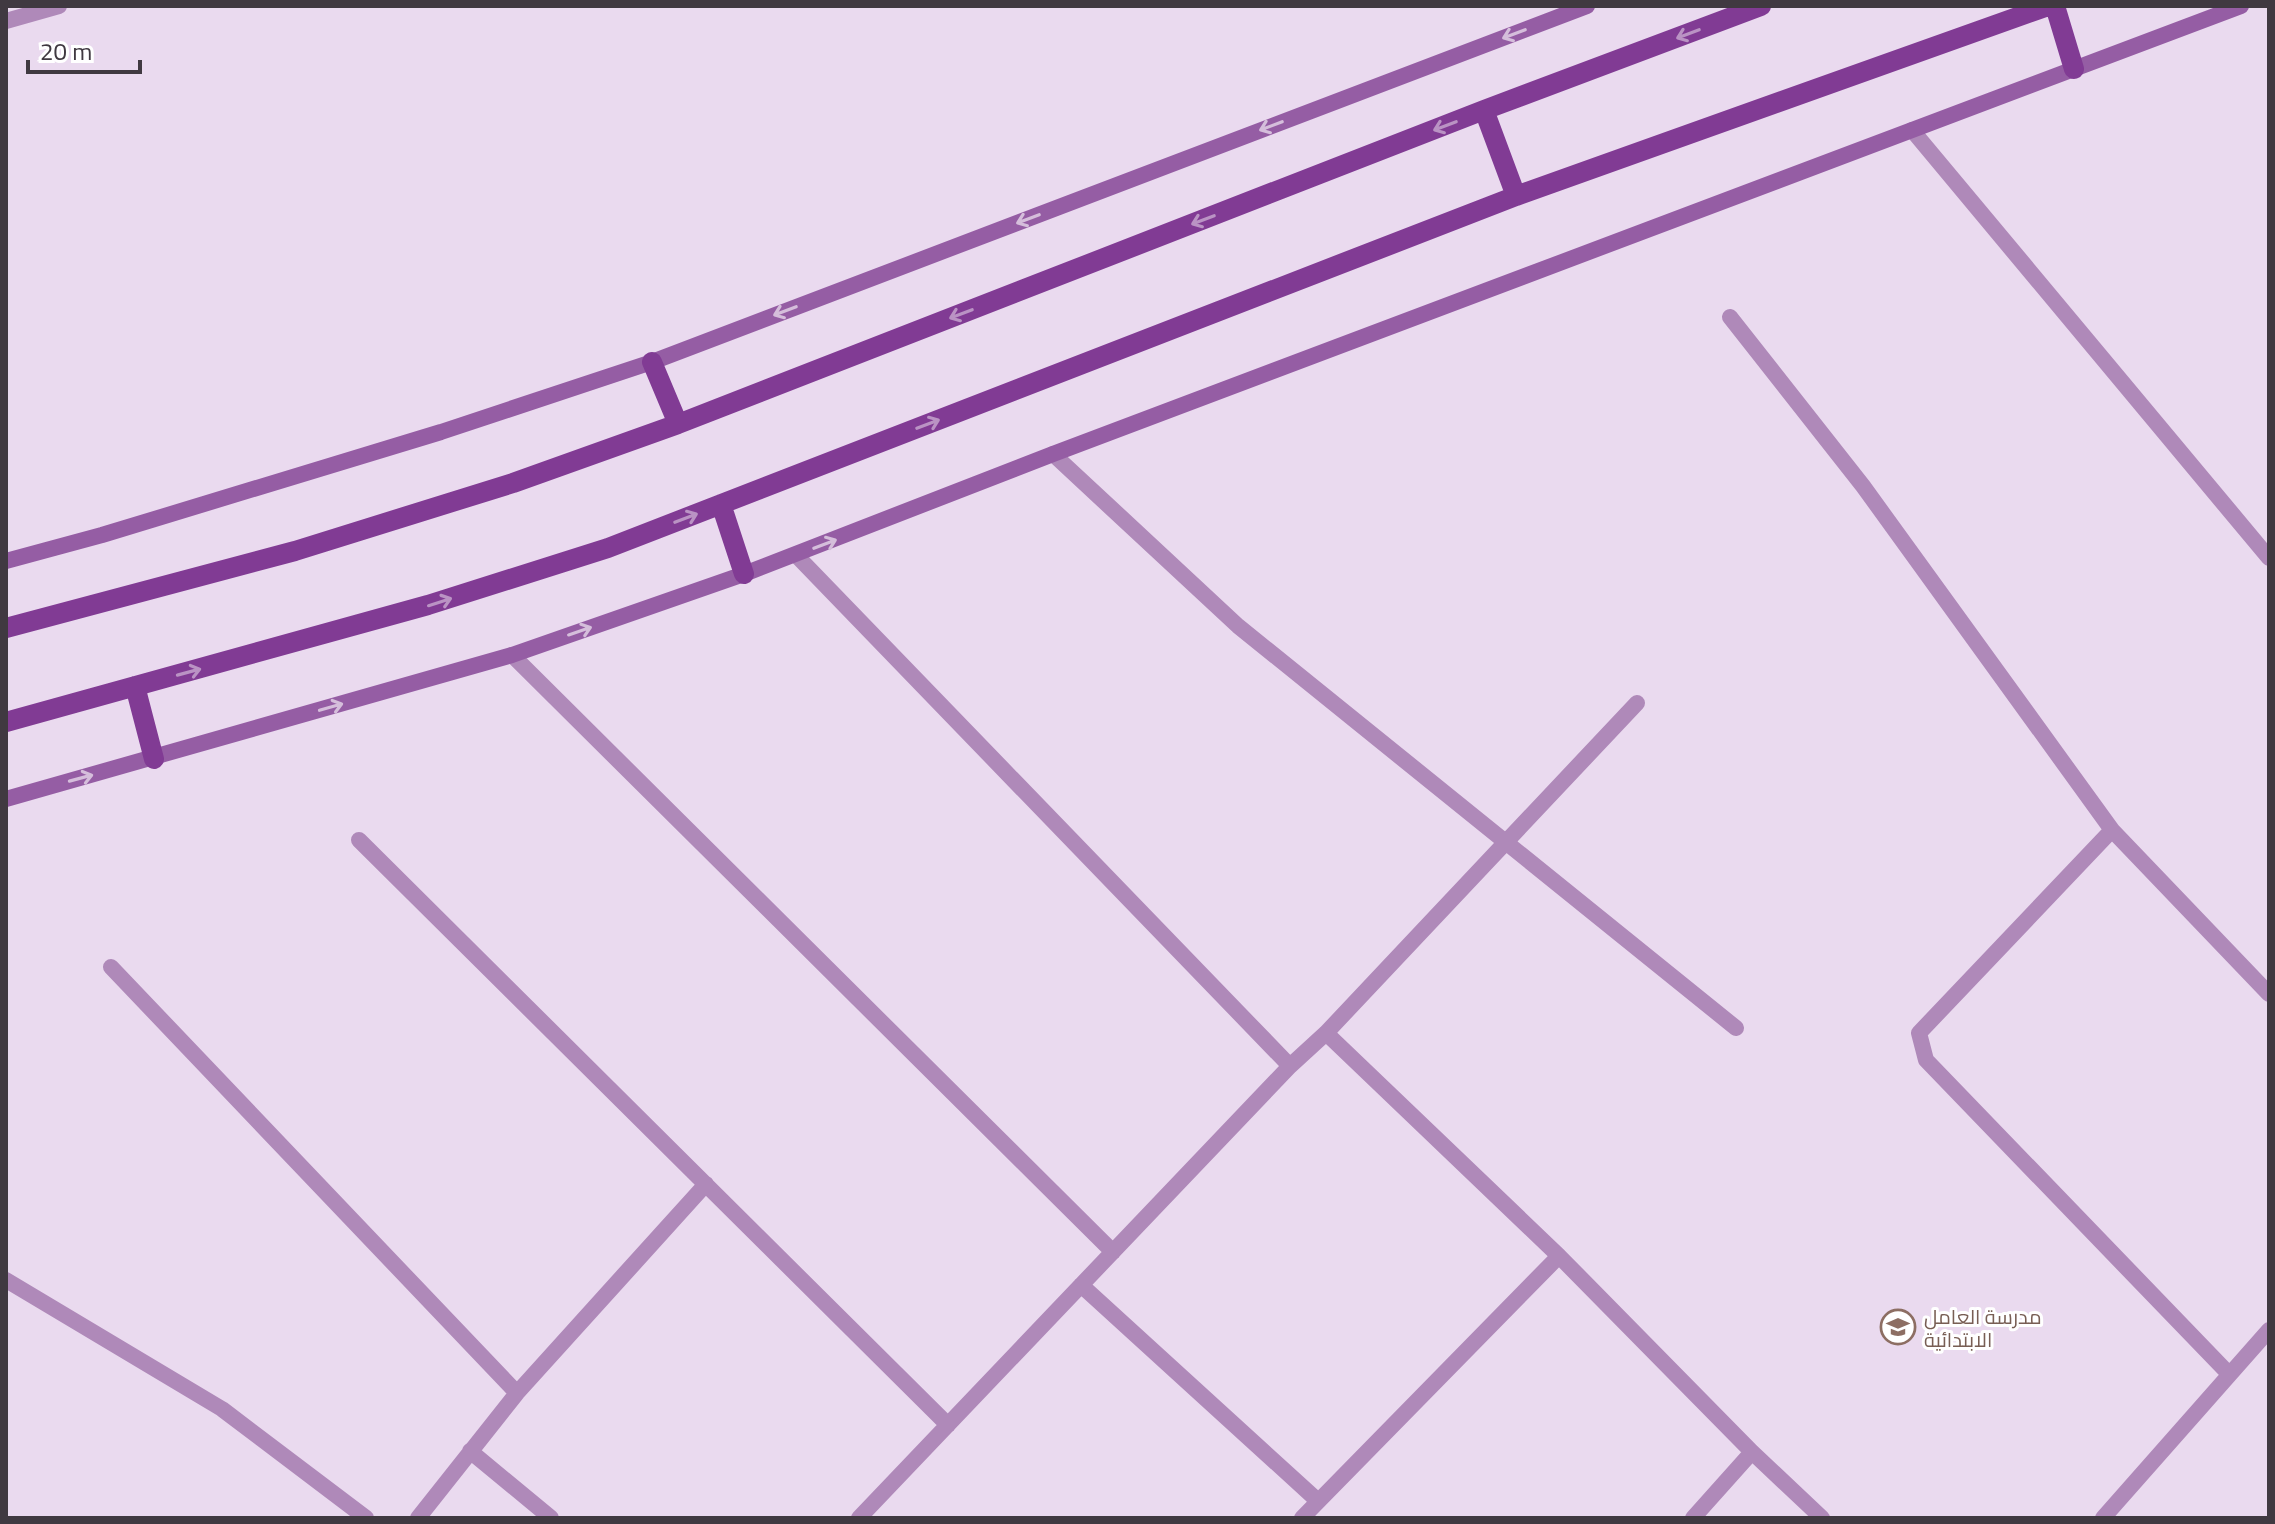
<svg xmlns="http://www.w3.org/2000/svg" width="2275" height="1524" font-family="Georgia,Cairo,serif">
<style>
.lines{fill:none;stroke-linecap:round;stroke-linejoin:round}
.street{stroke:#af89b9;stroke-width:16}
.secondary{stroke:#955da4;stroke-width:16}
.primary{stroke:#813b94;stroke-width:20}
.oneway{stroke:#d5bedb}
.oneway2{stroke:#ba93c4}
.labels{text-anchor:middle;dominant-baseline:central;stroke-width:6;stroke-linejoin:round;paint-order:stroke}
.education-label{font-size:20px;fill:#785e54;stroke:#fff;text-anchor:start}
</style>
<rect width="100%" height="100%" fill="#eadaef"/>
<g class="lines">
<path class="street" d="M6,21l53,-15
M1912,130l357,428
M1730,317l133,169 249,344
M1053,454l185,172 498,402
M796,555l494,511
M512,655l601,597
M359,840l589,585
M111,967l406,426
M1326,1033l233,223 193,196 70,66
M6,1280l216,129 144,109
M1081,1285l237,216
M2229,1374l-303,-314 -7,-27 193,-203 157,164
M470,1451l81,67
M418,1518l99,-125 189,-209
M859,1518l431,-452 36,-33 311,-330
M1302,1518l257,-262
M1693,1518l59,-66
M2103,1518l166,-188"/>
<path class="secondary" d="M6,561l96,-26 339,-103 211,-70 935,-356
M6,799l506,-144 232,-81 309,-120 1188,-448"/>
<path class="primary" d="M2055,6l19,63
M1484,110l32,86
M652,362l26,62
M721,504l23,70
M6,628l289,-77 218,-68 165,-59 806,-314 277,-104
M135,686l19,73
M6,722l422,-117 180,-57 908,-352 532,-190"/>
</g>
<defs><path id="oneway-shaft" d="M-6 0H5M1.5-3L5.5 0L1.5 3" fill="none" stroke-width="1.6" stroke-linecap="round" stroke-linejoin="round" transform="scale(2)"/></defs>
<g class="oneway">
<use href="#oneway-shaft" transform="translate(1514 34) rotate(159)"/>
<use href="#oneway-shaft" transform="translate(1271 126) rotate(159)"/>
<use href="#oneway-shaft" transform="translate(1028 219) rotate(159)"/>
<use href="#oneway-shaft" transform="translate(785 311) rotate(159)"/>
<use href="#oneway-shaft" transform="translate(825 544) rotate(-21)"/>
<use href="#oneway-shaft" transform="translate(580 631) rotate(-19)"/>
<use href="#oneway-shaft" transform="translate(331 707) rotate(-16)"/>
<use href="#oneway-shaft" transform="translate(81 778) rotate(-15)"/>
</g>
<g class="oneway2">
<use href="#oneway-shaft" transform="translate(1688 34) rotate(159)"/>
<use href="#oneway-shaft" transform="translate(1445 126) rotate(159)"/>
<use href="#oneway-shaft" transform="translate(1203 220) rotate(159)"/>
<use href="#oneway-shaft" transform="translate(961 314) rotate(159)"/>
<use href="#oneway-shaft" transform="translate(928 424) rotate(-21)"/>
<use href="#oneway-shaft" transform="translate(686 518) rotate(-21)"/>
<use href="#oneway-shaft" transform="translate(440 602) rotate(-18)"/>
<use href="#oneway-shaft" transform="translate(189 672) rotate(-15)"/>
</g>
<defs>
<g id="school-ring" transform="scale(1.8)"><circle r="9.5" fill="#fff" stroke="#8d6e63" stroke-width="1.5"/><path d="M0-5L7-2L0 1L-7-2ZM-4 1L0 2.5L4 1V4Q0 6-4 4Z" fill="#8d6e63"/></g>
</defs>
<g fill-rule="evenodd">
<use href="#school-ring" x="1898" y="1327"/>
</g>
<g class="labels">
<g class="education-label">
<text x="1924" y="1316">مدرسة العامل<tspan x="1924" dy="23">الابتدائية</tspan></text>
</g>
</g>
<rect width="2275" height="1524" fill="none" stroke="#403941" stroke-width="16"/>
<path d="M28 60v12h112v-12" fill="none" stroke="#403941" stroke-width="4"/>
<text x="40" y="60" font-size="24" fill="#403941" stroke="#ffffff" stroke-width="6" paint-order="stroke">20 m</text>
</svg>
